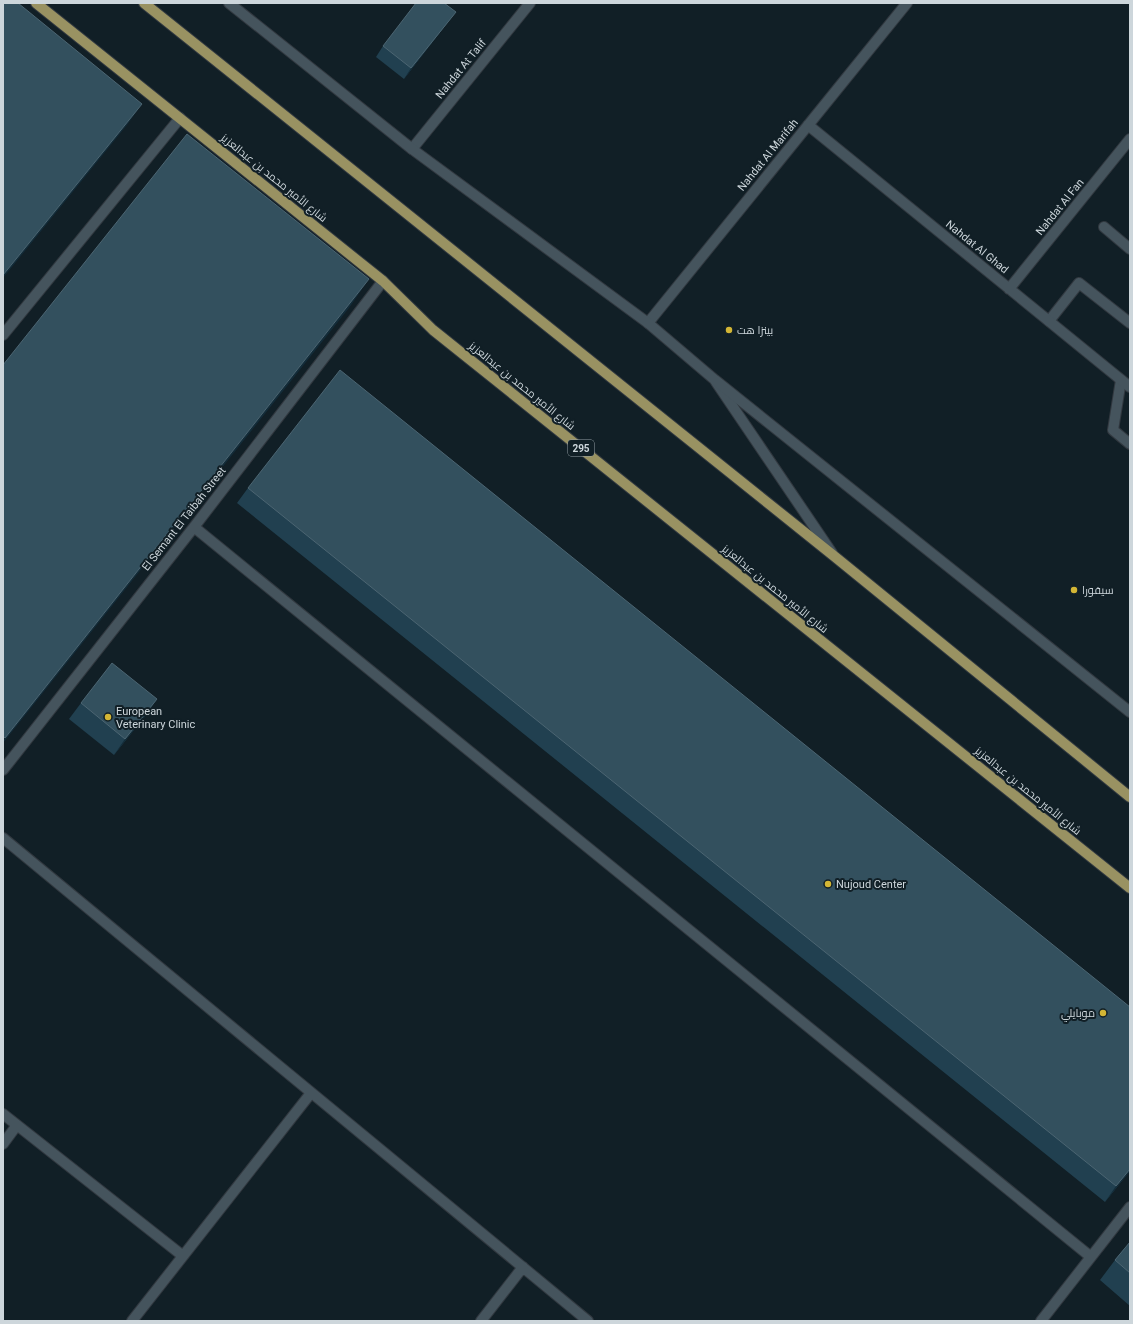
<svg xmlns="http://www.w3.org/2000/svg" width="1133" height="1324" font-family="Roboto,Cairo,sans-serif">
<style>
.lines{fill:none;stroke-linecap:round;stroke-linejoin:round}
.service-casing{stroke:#323940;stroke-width:12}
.minor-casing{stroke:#323940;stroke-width:12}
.secondary-casing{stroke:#323940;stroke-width:12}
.primary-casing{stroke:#323940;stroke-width:12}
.service{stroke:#45545d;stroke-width:10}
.minor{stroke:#45545d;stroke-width:10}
.secondary{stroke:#45545d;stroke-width:10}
.primary{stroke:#999262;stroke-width:10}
.wall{fill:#214050}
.shaded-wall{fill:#132c39}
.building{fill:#33505e;stroke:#4c6572}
.poi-dot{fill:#d3b635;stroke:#111f26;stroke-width:1.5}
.labels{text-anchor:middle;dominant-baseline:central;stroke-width:4;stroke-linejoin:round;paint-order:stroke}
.shield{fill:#111f26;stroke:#959fa5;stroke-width:1}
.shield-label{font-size:10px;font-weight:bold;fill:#cdd6db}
.street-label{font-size:11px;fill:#cdd6db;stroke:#111f26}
.poi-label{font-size:11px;fill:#cdd6db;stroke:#111f26;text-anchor:start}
</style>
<rect width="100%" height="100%" fill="#111f26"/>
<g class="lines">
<g class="service-casing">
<path id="service" d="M1104,227l26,22
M1049,321l30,-38 51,40
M1121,380l-8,50 17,14
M716,382l116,171"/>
</g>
<g class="minor-casing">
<path id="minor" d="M808,125l322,262
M412,149l118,-146
M1009,289l121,-150
M648,323l259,-320
M3,335l177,-217
M194,527l897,730
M3,770l191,-243 189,-246
M3,838l585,483
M3,1114l180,142
M3,1144l14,-19
M132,1321l179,-228
M481,1321l42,-54
M1041,1321l89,-114"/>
</g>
<g class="secondary-casing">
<path id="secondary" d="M229,3l183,146 236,174 67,57 415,332"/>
</g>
<g class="primary-casing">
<path id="primary" d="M36,3l347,278 50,49 697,558
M144,3l690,553 296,241"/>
</g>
<use href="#service" class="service"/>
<use href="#minor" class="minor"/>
<use href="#secondary" class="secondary"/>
<use href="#primary" class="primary"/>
</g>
<path class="wall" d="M456,12l-8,10 -44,57 -28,-22 7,-11z
M248,488l882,519v164l-25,31 -868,-699z
M157,699l-11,16 -32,40 -45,-36 12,-16z
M1130,1242v64l-30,-26 15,-20z"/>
<path class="shaded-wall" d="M456,12l-8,10 -44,57 7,-11z
M142,104l-15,21 -124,153v-3z
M369,279l-20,29 -346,435v-3l2,-2z
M157,699l-11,16 -32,40 11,-16z
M1130,1169v2l-25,31 11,-16z"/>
<path class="building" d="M3,3h15l124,101 -139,171z
M416,3h28l12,9 -45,56 -28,-22z
M187,134l182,145 -364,459 -2,-2v-371z
M340,370l790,637v162l-14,17 -868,-698z
M112,663l45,36 -32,40 -44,-36z
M1130,1242v31l-15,-13z"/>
<g class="poi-dot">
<circle cx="729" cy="330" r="4"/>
<circle cx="1074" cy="590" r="4"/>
<circle cx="108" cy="717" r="4"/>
<circle cx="828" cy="884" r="4"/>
<circle cx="1103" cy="1013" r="4"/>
</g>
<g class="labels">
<rect class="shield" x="568" y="440" width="26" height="16" rx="3"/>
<g class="shield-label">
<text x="581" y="448">295</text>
</g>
<g class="street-label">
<text transform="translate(461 69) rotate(-51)">Nahdat At Talif</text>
<text transform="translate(768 155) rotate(-51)">Nahdat Al Marifah</text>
<text transform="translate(274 178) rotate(39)">شارع الأمير محمد بن عبدالعزيز</text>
<text transform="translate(1060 207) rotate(-51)">Nahdat Al Fan</text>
<text transform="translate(977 247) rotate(39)">Nahdat Al Ghad</text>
<text transform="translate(522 386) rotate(39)">شارع الأمير محمد بن عبدالعزيز</text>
<text transform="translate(184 519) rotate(-52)">El Semant El Taibah Street</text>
<text transform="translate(775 589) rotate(39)">شارع الأمير محمد بن عبدالعزيز</text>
<text transform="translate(1028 791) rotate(39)">شارع الأمير محمد بن عبدالعزيز</text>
</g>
<g class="poi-label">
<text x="737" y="330">بينزا هت</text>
<text x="1082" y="590">سيفورا</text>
<text x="116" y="711">European<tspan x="116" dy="13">Veterinary Clinic</tspan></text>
<text x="836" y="884">Nujoud Center</text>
<text x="1095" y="1013" text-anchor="end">موبايلي</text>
</g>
</g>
<rect width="1133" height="1324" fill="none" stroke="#cdd6db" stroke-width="8"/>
</svg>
